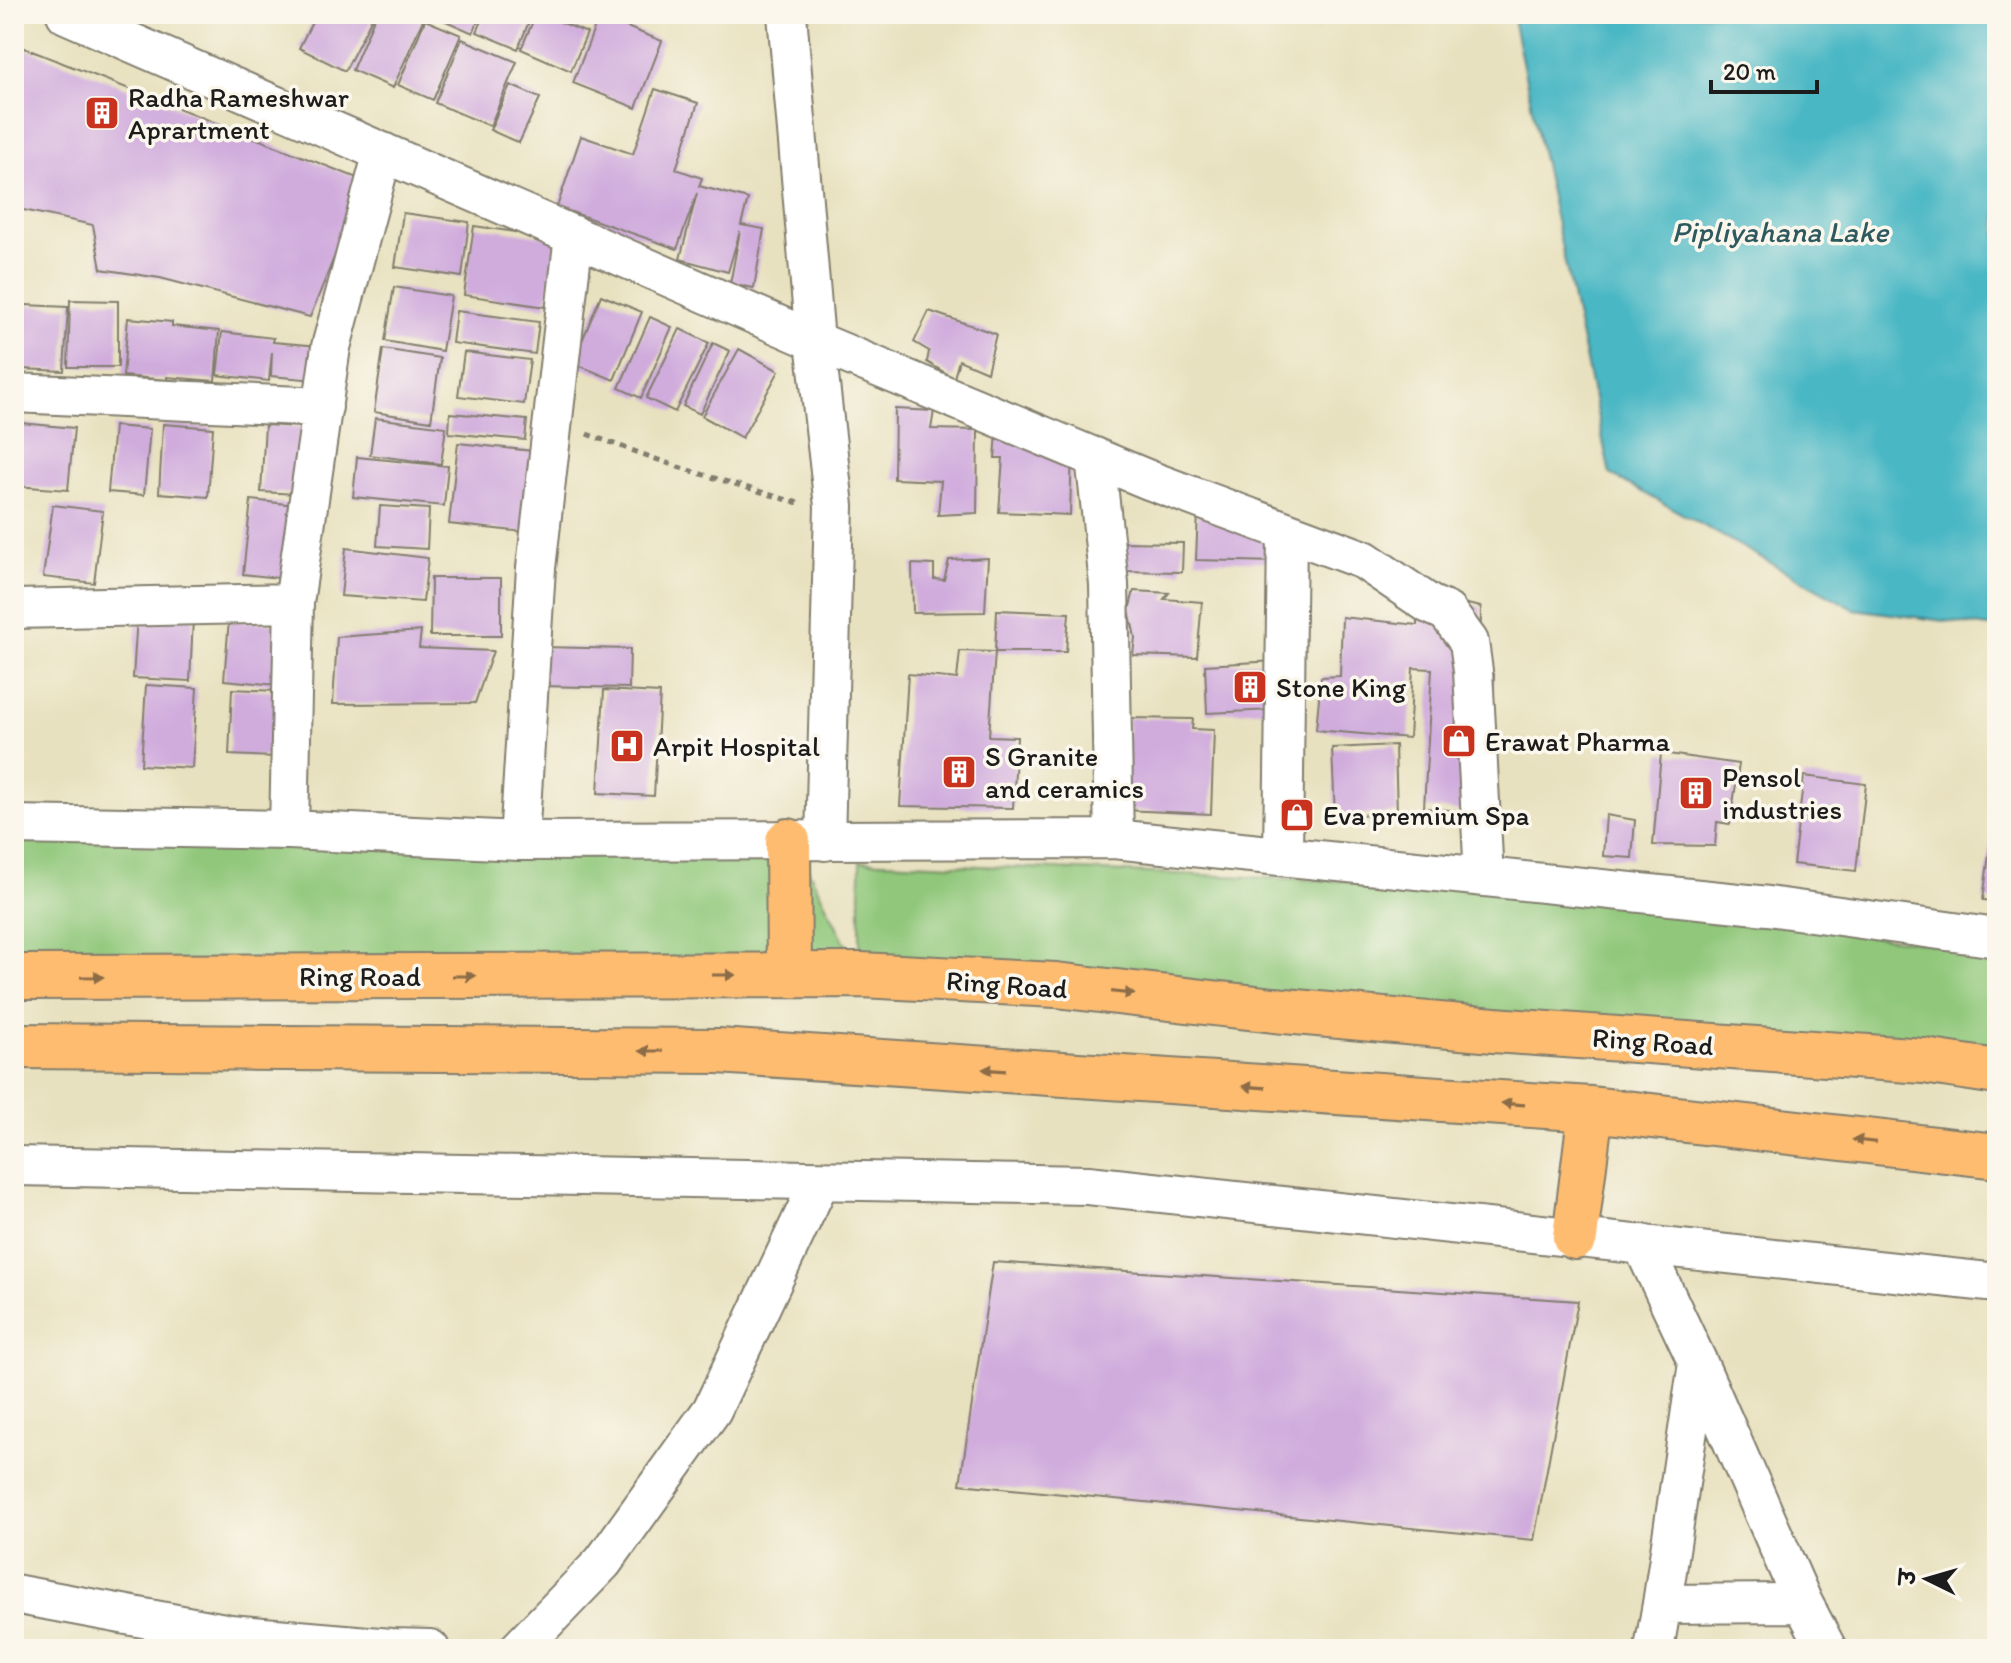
<svg xmlns="http://www.w3.org/2000/svg" width="2011" height="1663" font-family="Itim,'Playpen Sans Deva',sans-serif">
<style>
.green{fill:#90c77a;stroke:#56724b;stroke-width:2}
.water{fill:#49b7c4;stroke:#326a70;stroke-width:2}
.building{fill:#d0acdd}
.lines{fill:none;stroke-linecap:round;stroke-linejoin:round}
.minor-casing{stroke:#827e6e;stroke-width:42}
.major-casing{stroke:#827e6e;stroke-width:48}
.path{stroke:#827e6e;stroke-width:5;stroke-dasharray:6 6;stroke-linecap:butt}
.minor{stroke:#fff;stroke-width:38}
.major{stroke:#fdbc70;stroke-width:44}
.oneway{fill:#8c6c46}
.labels{text-anchor:middle;dominant-baseline:central;stroke-width:7;stroke-linejoin:round;paint-order:stroke}
.poi-label{font-size:28px;fill:#1c1c1c;stroke:#fbf7ec;text-anchor:start}
.street-label{font-size:28px;fill:#1c1c1c;stroke:#fbf7ec}
.water-label{font-size:30px;font-style:italic;fill:#2e5a5f;stroke:#fbf7ec}
</style>
<rect width="100%" height="100%" fill="#fbf7ec"/>
<filter id="ink" filterUnits="userSpaceOnUse"><feTurbulence type="fractalNoise" baseFrequency=".0125" numOctaves="2"/><feDisplacementMap in="SourceGraphic" scale="16" xChannelSelector="R" yChannelSelector="G"/><feConvolveMatrix kernelMatrix="1 2 1 2 8 2 1 2 1" color-interpolation-filters="sRGB"/></filter>
<filter id="wash" filterUnits="userSpaceOnUse"><feTurbulence type="fractalNoise" baseFrequency=".006" numOctaves="4" result="noise"/><feDisplacementMap in="SourceGraphic" scale="32" xChannelSelector="R" yChannelSelector="G"/><feGaussianBlur stdDeviation="1.8" result="paint"/><feColorMatrix in="noise" values="0 0 0 0 0 0 0 0 0 0 0 0 0 0 0 0 0 1.4 0 .05"/><feComposite in="paint" operator="in"/></filter>
<g filter="url(#wash)">
<rect width="100%" height="100%" fill="#e8e1bf"/>
<path class="green" d="M14,838l787,17 59,118v-112l626,26 511,65v131l-1136,-108 -847,-17z"/>
<path class="water" d="M1512,14h485v614l-143,-19 -244,-135z"/>
<g id="blocks">
<path class="building" d="M316,14h58l-29,57 -46,-23z
M376,14l49,1 -32,73 -41,-18z
M430,14h51l-8,19z
M485,14h47l-14,35 -41,-17z
M536,14h6l45,19 -16,38 -50,-22z
M599,16l63,25 -26,67 -63,-25z
M425,20l36,15 -28,65 -35,-15z
M462,39l55,23 -27,64 -55,-23z
M14,44l351,137 -55,136 -150,-39 -59,-9 -8,-44 -79,-17z
M510,85l30,13 -21,45 -29,-13z
M655,89l43,14 -22,66 26,9 -3,8 49,13 -7,26 23,4 -10,59 -24,-4 10,-53 -12,41 -48,-13 17,-66 -20,56 -120,-42 24,-71 52,18z
M403,213l66,9 -7,55 -67,-10z
M474,226l82,12 -10,69 -82,-12z
M394,287l57,9 -9,55 -57,-10z
M14,291h8l-2,47h-6z
M601,295l41,17 -28,68 -41,-17z
M70,300l48,1v66h-50z
M25,305l43,2 -4,64 -42,-2z
M456,311l83,11 -4,32 -83,-11z
M929,311l67,23 -9,38 -28,-12 -5,18 -27,-16 2,-11 -15,-9z
M650,317l22,10 -31,71 -22,-10z
M128,318l44,4v4l47,5 -4,50 -48,-4v3l-44,-4z
M680,329l29,14 -34,69 -29,-14z
M222,332l52,6 -1,4 46,4 -3,34 -45,-4 1,-24 -3,29 -52,-6z
M713,343l17,8 -30,63 -17,-8z
M383,349l57,9 -9,63 -57,-9z
M739,349l40,22 -37,67 -40,-22z
M464,352l66,8 -6,44 -66,-8z
M895,409l39,2 -3,18 47,1 -1,83 -39,2 3,-34 -47,-2z
M450,413l77,7 -2,20 -76,-7z
M375,418l71,9 -5,37 -71,-9z
M21,423l53,5 -6,62 -52,-4z
M163,424l50,4 -5,69 -49,-4z
M265,425l36,2 -4,67 -36,-2z
M114,426l36,3 -6,66 -36,-3z
M997,433l75,14 -2,68 -71,-3 4,-54h-8z
M458,443l75,8 -9,81 -75,-8z
M357,457l91,9 -4,40 -91,-9z
M251,500l44,5 -8,74 -44,-5z
M53,505l50,6 -9,72 -51,-6z
M380,506l49,3 -2,40 -50,-3z
M1198,510l83,7 -4,45 -81,-2z
M1121,542l62,1 -1,29 -62,-1z
M346,548l82,10 -5,44 -82,-6z
M988,558l-3,54 -72,1 -1,-49 22,1v14l10,1 5,-20z
M431,578h70v58h-71z
M1134,591l35,2 -5,6 38,3 -5,55 -64,-2 2,-18 -6,-27z
M1417,593l64,14 -1,66 14,1 -8,139 -62,-5 8,-139 -19,-1 -4,70 -93,-8 5,-53 19,-1 2,-59 75,8z
M997,610l72,3 -3,39h-71z
M137,616l56,2 -3,63 -57,-3z
M229,620l53,4 -5,61 -53,-5z
M421,631l-2,17 74,3 -18,52 -142,1 4,-67z
M542,647l88,2 -1,39 -88,-2z
M960,651l35,1 -6,84 28,1 -4,71 -113,-2 8,-132 49,5z
M1293,660l2,49 -88,4 -2,-48z
M146,685l51,3 -5,80 -51,-3z
M232,689l46,2 -3,66 -46,-2z
M604,690l56,3 -6,103 -56,-3z
M1128,718l65,1 -1,10 22,1 -3,84 -87,-4z
M1395,745l2,68 -62,3 -3,-68z
M1661,753l78,11 -9,60 -13,-2 -2,24 -62,-1z
M1804,776l62,8 -10,87 -63,-7z
M1995,807h2v94l-14,-1z
M1606,815l29,5 -3,38 -29,-2z
M993,1262l585,39 -44,239 -574,-56z"/>
</g>
</g>
<g filter="url(#ink)">
<use href="#blocks" fill-opacity="0" stroke="#827e6e" stroke-width="2"/>
<g class="lines">
<g class="minor-casing">
<path id="minor" d="M66,14l749,327 334,139 215,80 65,44 18,8 22,30 4,29 11,206
M787,14l28,327 19,165 -9,335
M14,393l309,14
M1095,457l14,127 5,255
M14,609l280,-6
M14,825l275,5 230,11 595,-2 654,67 229,32
M289,830l5,-227 37,-256 52,-195
M519,841l17,-273 38,-333
M1283,856l4,-324
M14,1166l1074,19 909,98
M1642,1244l56,119 105,240 24,46
M14,1594l216,40 161,14 39,1
M1662,1604l36,-241
M519,1649l84,-87 109,-152 108,-229
M1654,1649l8,-45 141,-1"/>
</g>
<g class="major-casing">
<path id="major" d="M788,841l1,134
M14,977l847,-2 195,10 218,25 220,20 430,31 73,11
M14,1046l704,5 873,58 406,47
M1575,1237l16,-128"/>
</g>
<path class="path" d="M587,434l91,33 120,36"/>
<use href="#minor" class="minor"/>
<use href="#major" class="major"/>
</g>
<defs><path id="oneway-solid" d="M-6-.8H1V-3.2L6.5 0L1 3.2V.8H-6Z" transform="scale(2)"/></defs>
<g class="oneway">
<use href="#oneway-solid" transform="translate(724 975)"/>
<use href="#oneway-solid" transform="translate(464 976)"/>
<use href="#oneway-solid" transform="translate(92 977)"/>
<use href="#oneway-solid" transform="translate(1123 993) rotate(7)"/>
<use href="#oneway-solid" transform="translate(651 1051) rotate(-180)"/>
<use href="#oneway-solid" transform="translate(994 1070) rotate(-176)"/>
<use href="#oneway-solid" transform="translate(1254 1087) rotate(-176)"/>
<use href="#oneway-solid" transform="translate(1513 1104) rotate(-176)"/>
<use href="#oneway-solid" transform="translate(1864 1141) rotate(-173)"/>
</g>
</g>
<defs>
<g id="building-square" transform="scale(1.8)"><rect x="-9" y="-9" width="18" height="18" rx="4" fill="#c8321e" stroke="#fbf7ec"/><path d="M-4-6H4V6H1V3H-1V6H-4ZM-2.5-4.3h1.7v1.8h-1.7ZM.8-4.3h1.7v1.8H.8ZM-2.5-1h1.7V.8h-1.7ZM.8-1h1.7V.8H.8Z" fill="#fff"/></g>
<g id="shop-square" transform="scale(1.8)"><rect x="-9" y="-9" width="18" height="18" rx="4" fill="#c8321e" stroke="#fbf7ec"/><path d="M-5-2.5h2.3a2.7 3.5 0 0 1 5.4 0H5L5.5 6h-11ZM-1.5-2.5h3a1.5 2.3 0 0 0-3 0Z" fill="#fff"/></g>
<g id="hospital-square" transform="scale(1.8)"><rect x="-9" y="-9" width="18" height="18" rx="4" fill="#c8321e" stroke="#fbf7ec"/><path d="M-5-5h3v3.5h4V-5h3V5h-3V1.5h-4V5h-3Z" fill="#fff"/></g>
</defs>
<g fill-rule="evenodd">
<use href="#building-square" x="102" y="113"/>
<use href="#building-square" x="1250" y="687"/>
<use href="#shop-square" x="1459" y="741"/>
<use href="#hospital-square" x="627" y="746"/>
<use href="#building-square" x="959" y="772"/>
<use href="#building-square" x="1696" y="793"/>
<use href="#shop-square" x="1297" y="815"/>
</g>
<g class="labels">
<g class="poi-label">
<text x="128" y="97">Radha Rameshwar<tspan x="128" dy="32">Aprartment</tspan></text>
<text x="1276" y="687">Stone King</text>
<text x="1485" y="741">Erawat Pharma</text>
<text x="653" y="746">Arpit Hospital</text>
<text x="985" y="756">S Granite<tspan x="985" dy="32">and ceramics</tspan></text>
<text x="1722" y="777">Pensol<tspan x="1722" dy="32">industries</tspan></text>
<text x="1323" y="815">Eva premium Spa</text>
</g>
<g class="street-label">
<text x="360" y="976">Ring Road</text>
<text transform="translate(1007 984) rotate(4)">Ring Road</text>
<text transform="translate(1653 1041) rotate(4)">Ring Road</text>
</g>
<g class="water-label">
<text x="1780" y="231">Pipliyahana Lake</text>
</g>
</g>
<rect width="2011" height="1663" fill="none" stroke="#fbf7ec" stroke-width="48"/>
<g transform="translate(1927 1579) rotate(275)" stroke="#fbf7ec" stroke-width="6" paint-order="stroke">
<path d="M0-6L14 30L0 20L-14 30Z" fill="#1c1c1c"/>
<text y="-12" font-size="22" font-weight="bold" text-anchor="middle" fill="#1c1c1c">उ</text>
</g>
<path d="M1711 80v12h106v-12" fill="none" stroke="#1c1c1c" stroke-width="4"/>
<text x="1723" y="80" font-size="24" fill="#1c1c1c" stroke="#fbf7ec" stroke-width="6" paint-order="stroke">20 m</text>
</svg>
